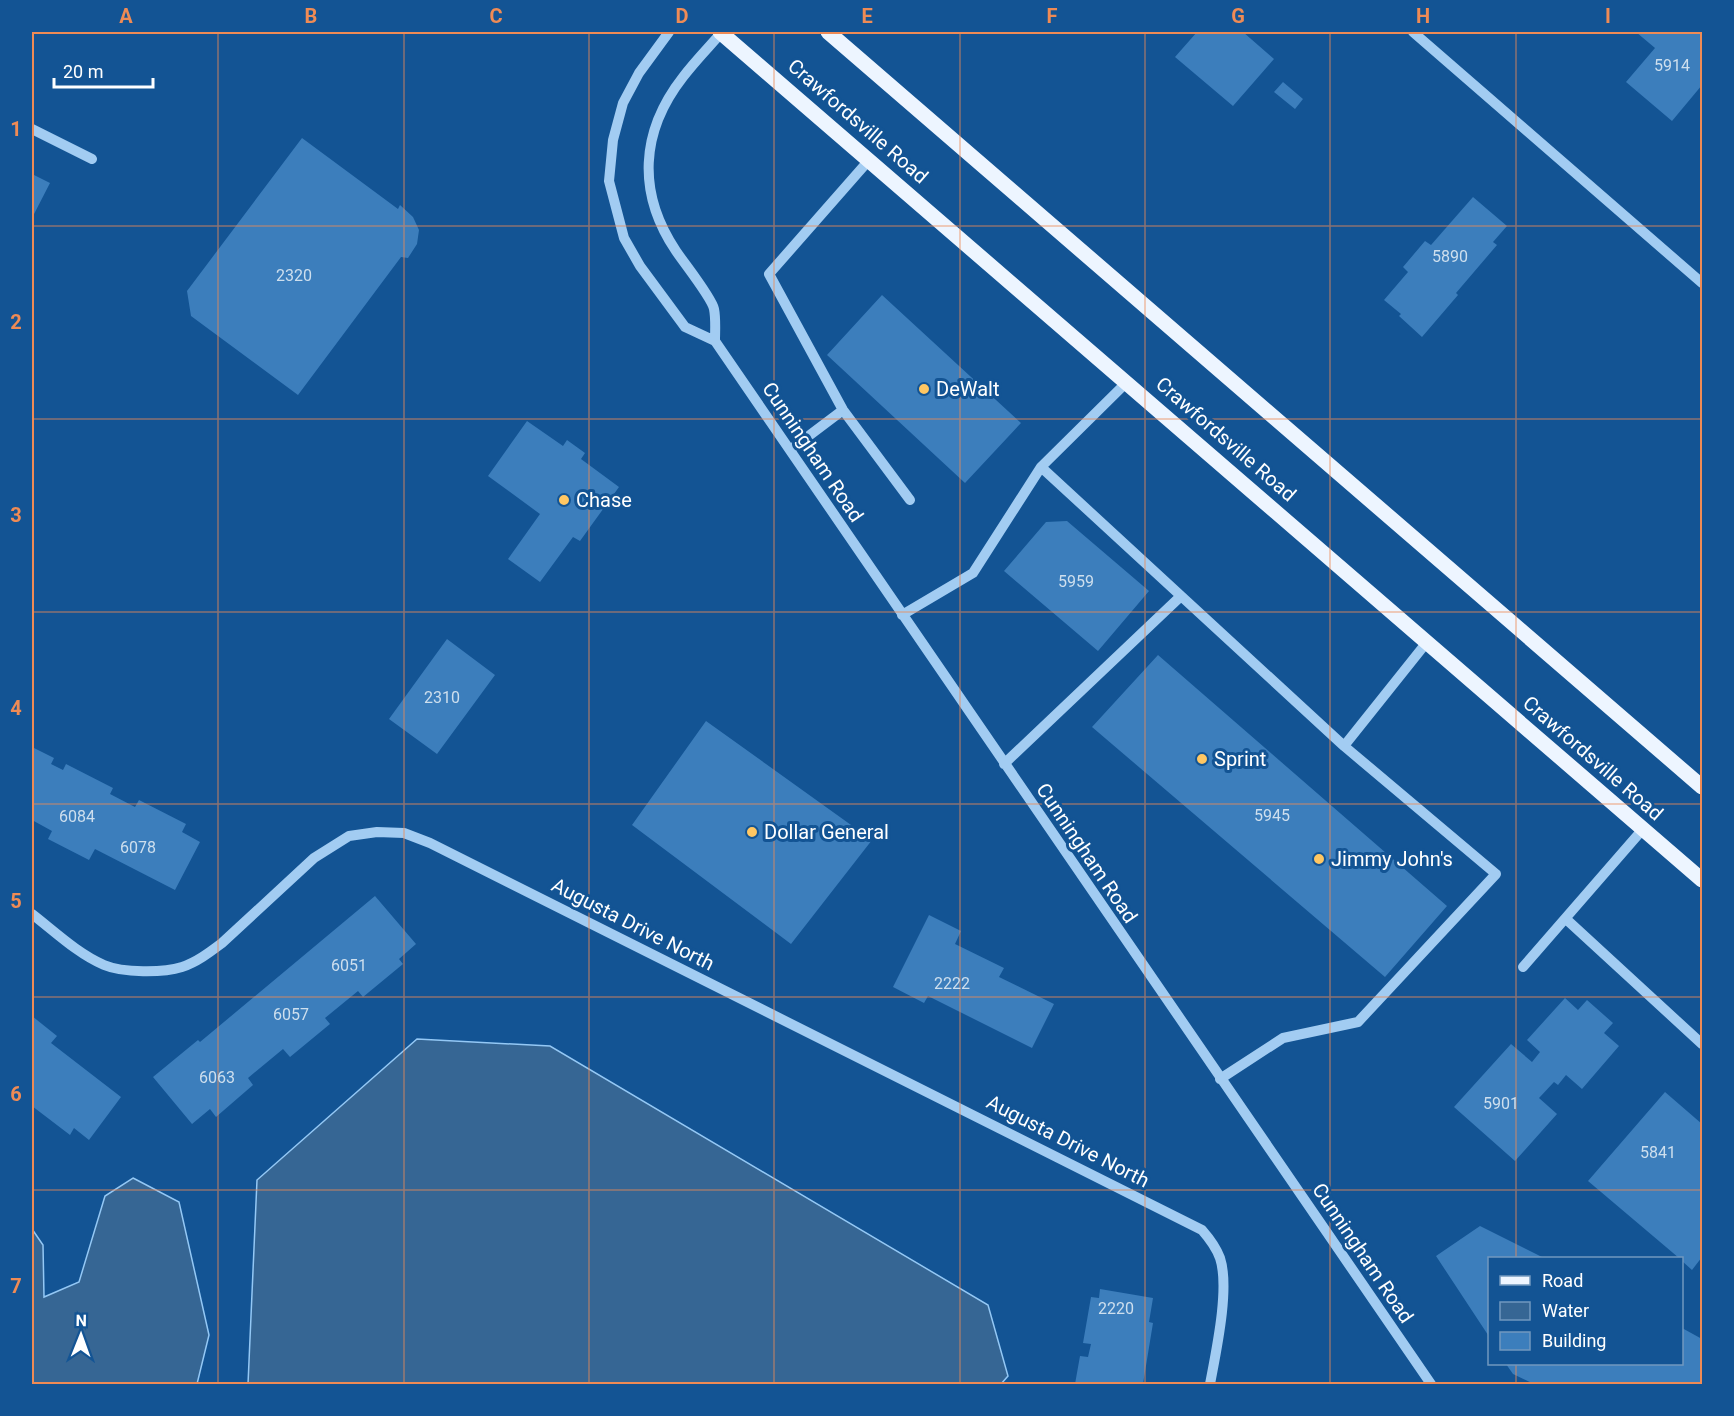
<svg xmlns="http://www.w3.org/2000/svg" width="1734" height="1416" font-family="Roboto,sans-serif">
<style>
.water{fill:#366694;stroke:#94c8f5;stroke-width:1.5}
.building{fill:#3c7ebc}
.lines{fill:none;stroke-linecap:round;stroke-linejoin:round}
.minor{stroke:#a2ccf2;stroke-width:10}
.major{stroke:#edf5ff;stroke-width:15}
.grid{fill:none;stroke:#ef8b55;stroke-width:1.5;stroke-opacity:0.55}
.poi-dot{fill:#ffc763;stroke:#135494;stroke-width:2}
.labels{text-anchor:middle;dominant-baseline:central;stroke-width:6;stroke-linejoin:round;paint-order:stroke}
.number-label{font-size:16px;fill:#cedfee}
.street-label{font-size:20px;fill:#fff;stroke:#135494}
.poi-label{font-size:20px;fill:#fff;stroke:#135494;text-anchor:start}
.neatline{fill:none;stroke:#ef8b55;stroke-width:2}
.grid-label{font-size:20px;text-anchor:middle;font-weight:bold;fill:#ef8b55}
</style>
<rect width="100%" height="100%" fill="#135494"/>
<path class="water" d="M417,1039l133,7 438,259 20,71 -7,8h-753l9,-204z
M133,1178l46,24 30,133 -12,49h-165v-155l11,16 1,52 35,-15 26,-86z"/>
<path class="building" d="M1197,32h46l31,27 -41,47 -58,-49z
M1636,32h66v53l-30,36 -46,-39 29,-34z
M1283,82l20,17 -8,10 -21,-17z
M302,138l96,71 2,-4 13,12 6,13 -2,14 -9,14 -7,-1 -103,138 -107,-79 -4,-25z
M32,174l18,9 -18,35z
M1473,197l34,29 -14,16 4,3 -41,48 2,2 -36,42 -23,-21 2,-2 -17,-14 24,-28 -5,-5 22,-26 6,4z
M882,295l139,128 -56,60 -138,-128z
M527,421l36,25 4,-6 18,13 -4,6 38,28 -39,54 -7,-4 -33,45 -32,-23 32,-45 -52,-38z
M1067,521l82,70 -51,60 -94,-80 42,-49z
M447,639l48,36 -58,79 -48,-35z
M1158,655l289,251 -62,71 -293,-250z
M706,721l166,119 -81,104 -159,-119z
M32,747l22,11 -3,6 12,6 3,-6 47,24 -3,6 25,13 4,-7 47,24 -4,8 18,10 -25,48 -80,-41 -6,11 -41,-21 4,-8 -20,-11z
M375,896l41,48 -17,15 4,5 -40,33 -5,-6 -33,27 5,6 -40,33 -7,-8 -35,29 5,7 -37,32 -6,-8 -18,15 -39,-47 45,-37 2,2z
M929,915l32,16 -6,13 49,24 -5,9 55,27 -22,44 -104,-52 -4,7 -31,-16z
M1565,998l13,12 9,-10 26,23 -9,10 15,13 -37,43 -16,-14 -8,10 -4,-3 -15,16 18,16 -42,47 -61,-54 57,-63 21,18 8,-10 -13,-12z
M32,1016l25,20 -6,7 70,54 -32,43 -15,-12 -4,7 -38,-29z
M1665,1092l37,32v133l-10,13 -10,-9v-3h-3l-91,-77z
M1480,1226l64,32h-54v80l-54,-82z
M1100,1289l53,9 -4,24 4,1 -10,61h-68l5,-28 8,1 3,-13 -8,-1 8,-46 8,1z
M1682,1328l20,11v45h-168l-21,-10 -7,-10h176z"/>
<g class="lines">
<path class="minor" d="M669,32l-30,41 -16,30 -10,37 -4,41 15,57 16,28 45,61 30,14 716,1043
M1413,32l289,251
M32,129l60,30
M870,159l-101,115 74,136 67,90
M715,341c0,-10 1,-22 -1,-32 -2,-11 -30,-46 -38,-58 -39,-58 -36,-119 7,-174 12,-16 26,-30 39,-45
M1127,382l-86,85 303,279 83,-104
M790,450l53,-40
M902,615l71,-42 68,-106
M1004,764l177,-168
M32,914c22,17 46,40 72,51 19,8 59,8 78,2 15,-5 28,-15 40,-24l92,-85 35,-22 28,-4 27,1 26,10 772,387c7,8 14,17 18,28 10,30 -4,94 -10,126
M1566,919l136,125
M1523,967l120,-138
M1220,1079l63,-41 75,-16 138,-148 -152,-128"/>
<path class="major" d="M720,32l982,848
M828,32l874,755"/>
</g>
<path class="grid" d="M218,32v1352M404,32v1352M589,32v1352M774,32v1352M960,32v1352M1145,32v1352M1330,32v1352M1516,32v1226M32,226h1670M32,419h1670M32,612h1670M32,804h1670M32,997h1670M32,1190h1670M1516,1364v20"/>
<g class="poi-dot">
<circle cx="924" cy="389" r="6"/>
<circle cx="564" cy="500" r="6"/>
<circle cx="1202" cy="759" r="6"/>
<circle cx="752" cy="832" r="6"/>
<circle cx="1319" cy="859" r="6"/>
</g>
<g class="labels">
<g class="number-label">
<text x="1672" y="65">5914</text>
<text x="1450" y="256">5890</text>
<text x="294" y="275">2320</text>
<text x="1076" y="581">5959</text>
<text x="442" y="697">2310</text>
<text x="1272" y="815">5945</text>
<text x="77" y="816">6084</text>
<text x="138" y="847">6078</text>
<text x="349" y="965">6051</text>
<text x="952" y="983">2222</text>
<text x="291" y="1014">6057</text>
<text x="217" y="1077">6063</text>
<text x="1501" y="1103">5901</text>
<text x="1658" y="1152">5841</text>
<text x="1116" y="1308">2220</text>
</g>
<g class="street-label">
<text transform="translate(858 121) rotate(41)">Crawfordsville Road</text>
<text transform="translate(1226 439) rotate(41)">Crawfordsville Road</text>
<text transform="translate(813 452) rotate(56)">Cunningham Road</text>
<text transform="translate(1593 758) rotate(41)">Crawfordsville Road</text>
<text transform="translate(1087 853) rotate(56)">Cunningham Road</text>
<text transform="translate(633 924) rotate(27)">Augusta Drive North</text>
<text transform="translate(1068 1141) rotate(27)">Augusta Drive North</text>
<text transform="translate(1363 1253) rotate(56)">Cunningham Road</text>
</g>
<g class="poi-label">
<text x="936" y="389">DeWalt</text>
<text x="576" y="500">Chase</text>
<text x="1214" y="759">Sprint</text>
<text x="764" y="832">Dollar General</text>
<text x="1331" y="859">Jimmy John's</text>
</g>
</g>
<rect width="1734" height="1416" fill="none" stroke="#135494" stroke-width="66"/>
<rect x="1488" y="1257" width="195" height="108" fill="#135494" stroke="#7198bf" stroke-width="1.5"/>
<rect x="1500" y="1276" width="30" height="9" fill="#edf5ff" stroke="#7198bf" stroke-width="1.5"/>
<text x="1542" y="1287" font-size="18" fill="#ffffff">Road</text>
<rect x="1500" y="1302" width="30" height="18" fill="#366694" stroke="#7198bf" stroke-width="1.5"/>
<text x="1542" y="1317" font-size="18" fill="#ffffff">Water</text>
<rect x="1500" y="1332" width="30" height="18" fill="#3c7ebc" stroke="#7198bf" stroke-width="1.5"/>
<text x="1542" y="1347" font-size="18" fill="#ffffff">Building</text>
<g transform="translate(81 1335) rotate(1)" stroke="#135494" stroke-width="4.5" paint-order="stroke">
<path d="M0-4.5L10 22L0 15L-10 22Z" fill="#ffffff"/>
<text y="-9" font-size="16" font-weight="bold" text-anchor="middle" fill="#ffffff">N</text>
</g>
<path d="M54 78v9h99v-9" fill="none" stroke="#ffffff" stroke-width="3"/>
<text x="63" y="78" font-size="18" fill="#ffffff" stroke="#135494" stroke-width="4.5" paint-order="stroke">20 m</text>
<rect x="33" y="33" width="1668" height="1350" class="neatline"/>
<g class="grid-label">
<text x="126" y="23">A</text>
<text x="311" y="23">B</text>
<text x="496" y="23">C</text>
<text x="682" y="23">D</text>
<text x="867" y="23">E</text>
<text x="1052" y="23">F</text>
<text x="1238" y="23">G</text>
<text x="1423" y="23">H</text>
<text x="1608" y="23">I</text>
<text x="16" y="136">1</text>
<text x="16" y="329">2</text>
<text x="16" y="522">3</text>
<text x="16" y="715">4</text>
<text x="16" y="908">5</text>
<text x="16" y="1101">6</text>
<text x="16" y="1293">7</text>
</g>
</svg>
